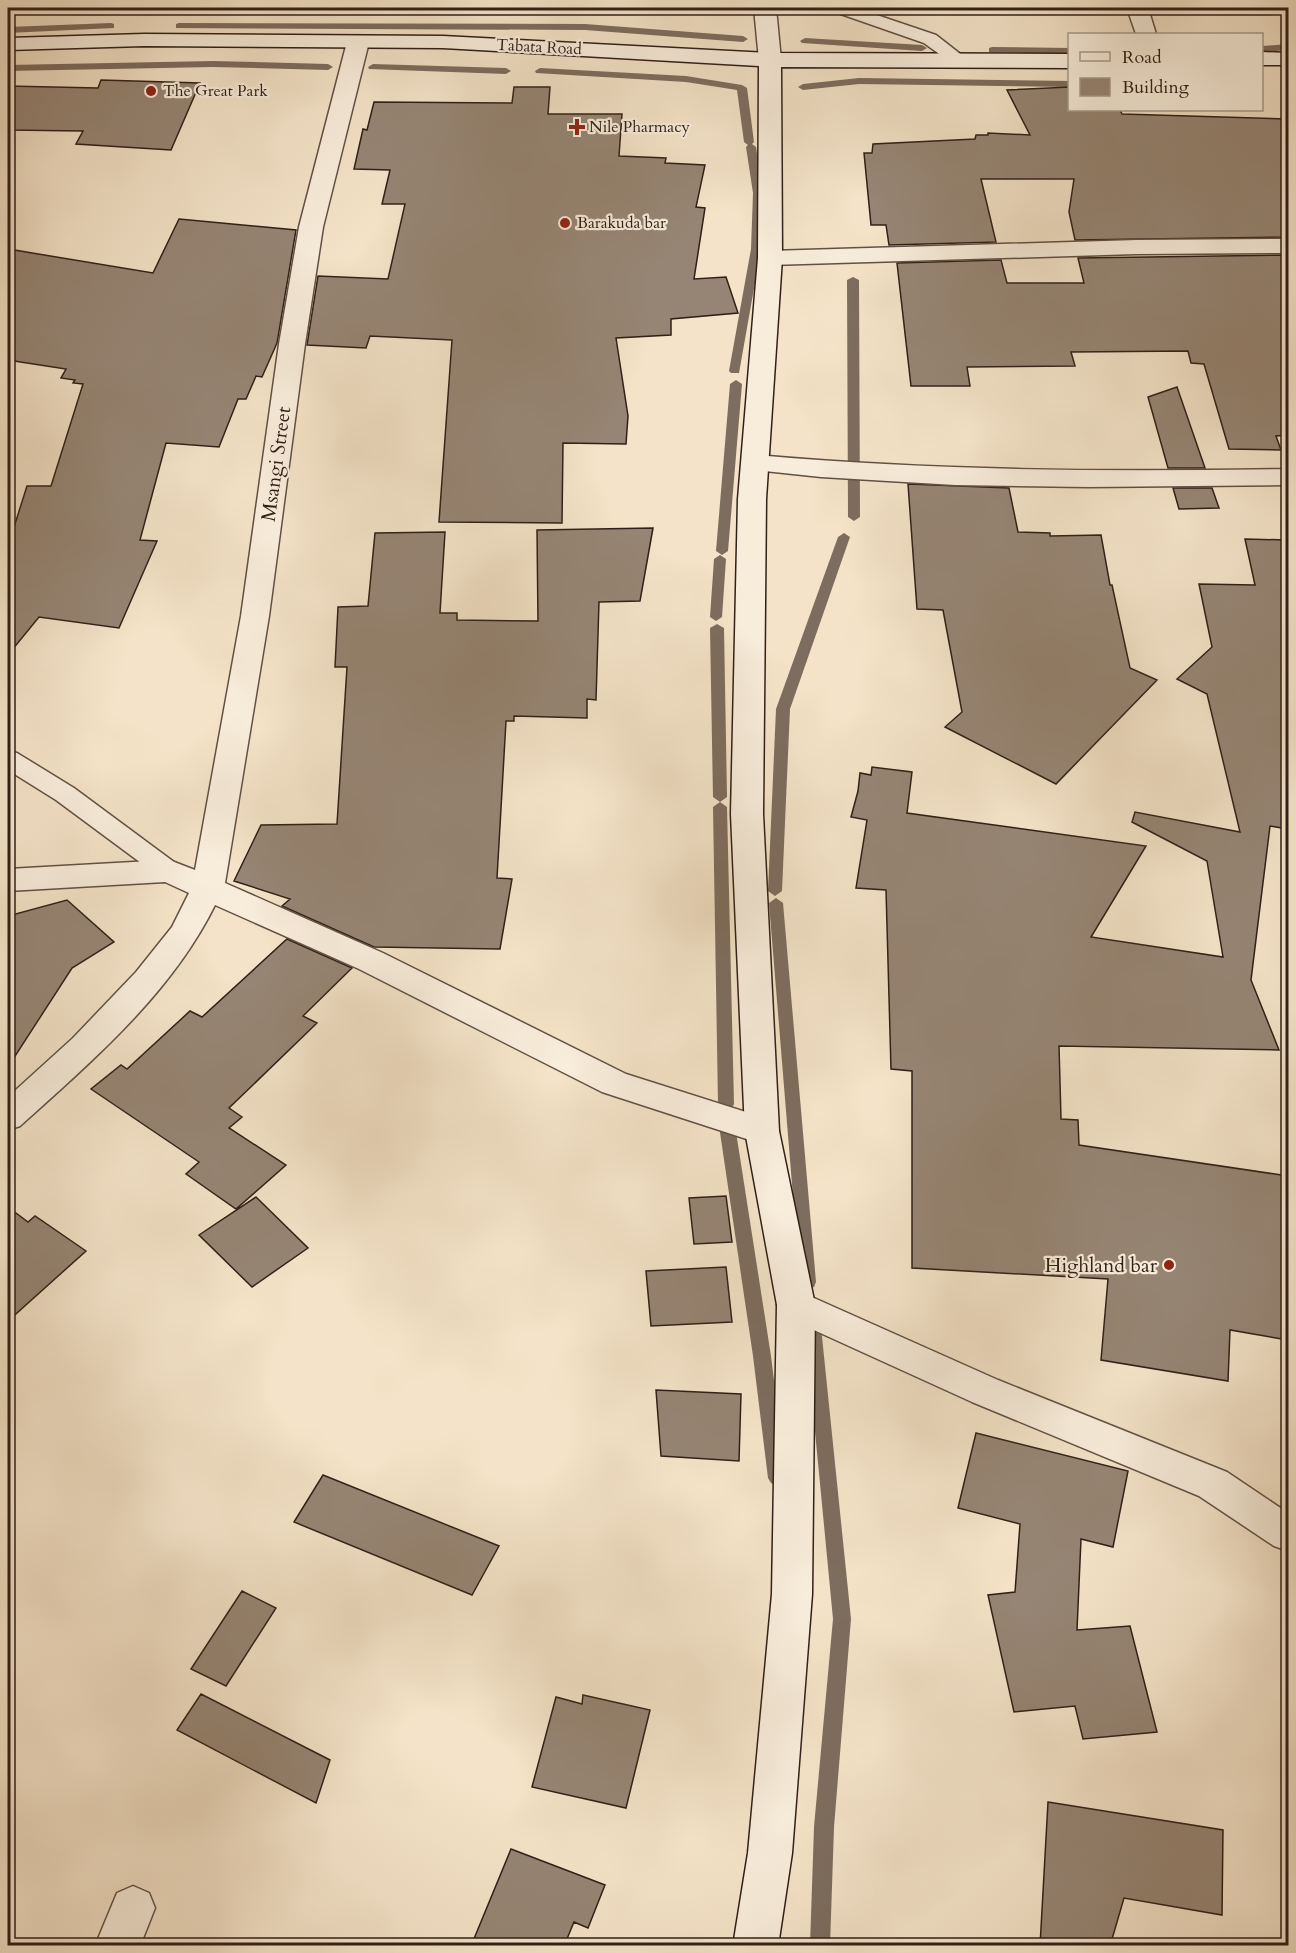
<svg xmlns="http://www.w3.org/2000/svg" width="1296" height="1953" font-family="Cardo,serif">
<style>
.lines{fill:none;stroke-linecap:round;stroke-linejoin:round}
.stream{fill:#7d6d5e;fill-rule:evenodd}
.building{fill:#968574;stroke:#302018;stroke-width:1.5}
.lane-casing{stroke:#615144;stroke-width:3}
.street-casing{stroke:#615144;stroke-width:3}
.secondary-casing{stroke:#302018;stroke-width:3}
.lane{fill:#f8eddb;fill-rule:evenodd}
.street{fill:#f8eddb;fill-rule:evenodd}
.secondary{fill:#f8eddb;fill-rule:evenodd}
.poi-dot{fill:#8f2418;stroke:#f8eddb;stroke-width:2}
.labels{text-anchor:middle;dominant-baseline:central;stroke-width:4.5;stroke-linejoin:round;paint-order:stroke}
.far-street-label{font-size:16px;fill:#302018;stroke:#f8eddb}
.far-poi-label{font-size:16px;fill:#302018;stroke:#f8eddb;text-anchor:start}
.street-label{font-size:20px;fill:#302018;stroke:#f8eddb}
.poi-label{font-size:20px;fill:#302018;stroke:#f8eddb;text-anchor:end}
</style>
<rect width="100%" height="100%" fill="#f4e3c8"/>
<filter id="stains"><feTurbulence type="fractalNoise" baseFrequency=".00333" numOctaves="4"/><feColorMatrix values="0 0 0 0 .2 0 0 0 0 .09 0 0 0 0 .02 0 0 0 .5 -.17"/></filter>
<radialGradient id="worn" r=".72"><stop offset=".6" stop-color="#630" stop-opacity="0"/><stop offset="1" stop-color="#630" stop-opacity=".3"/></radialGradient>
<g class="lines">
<path class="stream" d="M111,23l3,1v4l-106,5v-6z
M179,23l406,1 158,12 5,3 -5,3 -158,-12 -409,-2v-4z
M805,38l117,7 5,3 -5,3 -120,-8 -2,-2z
M1288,44v6l-26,2v-6z
M992,47l78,1v6l-81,-2v-4z
M213,61l115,3 5,3 -5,3 -115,-3 -205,4v-6z
M373,64l133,4 5,3 -5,3 -137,-5 -1,-2z
M540,68l146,8 56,9 5,3 7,54 -2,2 4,3 7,46 -2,56 -22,124h-8l-2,-2 22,-122 2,-56 -7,-46 2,-2 -4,-3 -7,-52 -51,-8 -150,-9 -1,-2z
M859,78l211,3v6l-211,-3 -56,6 -5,-3 5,-3z
M853,277l6,3 1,237 -6,4 -6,-4 -1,-237z
M736,380l6,4 -14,167 -6,4 -6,-4 14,-167z
M844,533l6,4 -60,172 -8,182 -7,5 -7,-5 8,-182 62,-172z
M720,555l6,4 -4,58 -6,4 -6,-4 4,-58z
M717,624l7,4 3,169 -7,5 -7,-5 -3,-169z
M720,802l7,5 7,297 -2,4h-12l-2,-4 -5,-297z
M776,898l7,5 33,379 -2,5 -6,2 -6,-2 -2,-5 -31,-379z
M726,1113l6,2 2,4 37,237 15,122 -3,5 -6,3 -6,-3 -3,-5 -15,-122 -35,-237 2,-4z
M813,1320l6,2 2,5 30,292 -17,208 -4,119h-20l4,-119 19,-208 -28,-292 2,-5z"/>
</g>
<path class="building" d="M101,80l99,3 -29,67 -95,-6 7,-13 -75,-1v-44l90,2z
M514,87h36l-2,27h74l-3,42 47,2 -1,5 40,2 -9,42 9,1 -11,71 32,-2 12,36 -67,6v16l-55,3 12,78 -2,28 -63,-1 -1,80 -123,-1 13,-182 -82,-4 -4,12 -59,-3 11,-69 70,3 17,-75h-23l8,-34 -36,-1 9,-40 4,1 7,-28 138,1z
M1070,87v23h50l2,4 166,5v118l-213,3 -6,-28 5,-33h-93l15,63 -107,3 -3,-20h-15l-7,-72h8l1,-9 102,-5 1,-4h12v-2l42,2 -23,-45z
M179,219l117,11 -19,113 -15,34 -6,-1 -10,23h-8l-19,48 -53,-4 -26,97 17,1 -38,87 -80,-11 -31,38v-109l19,-60h24l32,-102 -10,-1 2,-3 -14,-2 5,-9 -58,-9v-111l145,24z
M1288,255v180l-12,1 5,14 -52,-1 -25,-85 -13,-1 -3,-12 -117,1 4,14 -108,1 3,19h-59l-14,-123 104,-3 6,23h77l-6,-25z
M1177,387l28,81h-37l-20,-71z
M908,484l101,4 9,44 32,1v3l51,-1 9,50h2l18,83 27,12 -101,104 -111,-57 17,-15 -19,-102 -26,-1z
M1173,488h39l7,20 -40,1z
M653,528l-13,73 -41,1 -3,98 -9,-1v19l-73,-2v5h-8l-9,157 15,1 -12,70 -126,-2 -92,-41 8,-7 -56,-18 27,-56 76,-1 10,-157h-12l3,-60 30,-1 7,-73 70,-1 -5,81h17v7l81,1 -1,-91z
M1245,539l43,1v289l-18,-3 -19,154 28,70 -220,-4 2,73 17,1 1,25 209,31v164l-58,-10 -2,51 -127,-21 7,-81 -196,-11v-197l-21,-2 -5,-179 -30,-2 11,-68 -16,-3 7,-26 2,-18 11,2 1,-8 40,5 -5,41 239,33 -55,91 132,20 -16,-96 -75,-39 3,-10 105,20 -33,-138 -30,-15 35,-32 -13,-63 56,1z
M67,900l47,42 -42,26 -64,99v-151z
M287,939l65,29 -49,48 14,7 -88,85 13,9 -13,11 57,37 -50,44 -50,-35 13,-12 -108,-73 30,-24 6,4 63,-58 12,6z
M726,1196l6,46 -38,2 -5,-46z
M256,1197l52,51 -56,39 -53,-52z
M8,1207l20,15 7,-6 51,35 -78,70z
M726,1267l6,55 -81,4 -5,-55z
M656,1390l85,4 -2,67 -78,-5z
M976,1433l152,38 -15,76 -32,-8 -4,91 53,-4 27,106 -74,7 -8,-33 -61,6 -26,-117 27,-3 5,-68 -62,-16z
M323,1475l176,71 -27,49 -178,-73z
M242,1591l34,17 -50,78 -35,-17z
M201,1694l129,66 -14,43 -139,-73z
M583,1695l67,15 -24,98 -94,-21 24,-90 26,7z
M1048,1802l175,28 -1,85 -98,-17 -14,48h-70z
M511,1849l94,36 -17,43 -14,-6 -10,24h-93z"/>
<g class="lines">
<g class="lane-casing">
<path id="lane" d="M833,8h23l80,27 32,25 -3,4h-12l-29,-21 -89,-31z
M8,751l9,2 57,35 104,77 4,6 -4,6 -9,3 -9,-3 -104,-77 -48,-30z"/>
</g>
<g class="street-casing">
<path id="street" d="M754,8h22l5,52 -3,5 -8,2 -8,-2 -3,-5z
M1127,8h21l8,26h-20z
M358,36l8,1 3,5 -46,185 -18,117 -36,272 -44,267 158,70 243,121 148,47 5,10 -5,10 -12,3 -160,-52 -243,-123 -144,-64c-44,89 -122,155 -195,221l-12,4v-33l65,-59 63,-66 36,-45 17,-34 -24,-11 -157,9v-22l161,-9 26,10 46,-254 38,-272 20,-117 48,-185 3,-5z
M1288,239v14l-151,1 -367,11 -9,-2 -3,-5 3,-5 9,-2 367,-11z
M755,455c178,16 355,17 533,14v16l-200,2 -133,-2 -134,-8 -75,-8 -4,-6 4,-6z
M796,1290l202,90 229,92 61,41v38l-14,-5 -75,-50 -227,-94 -189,-86 -6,-11 6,-11z
M133,1886l16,7 6,15 -15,38h-45l22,-53z"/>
</g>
<g class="secondary-casing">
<path id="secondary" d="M144,34l299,2 327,17 300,1v14l-289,-1 1,191 -16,241 -3,315 16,317 36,174 -3,289 -20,259 -14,93h-45l15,-93 24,-259 5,-289 -32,-174 -14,-317 7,-315 20,-241 1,-192 -316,-18 -299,-2 -136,4v-12z
M1262,52l26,1v12h-26z"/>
</g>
<use href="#lane" class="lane"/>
<use href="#street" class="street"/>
<use href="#secondary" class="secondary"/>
</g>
<g class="poi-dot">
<circle cx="151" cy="91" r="6"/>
<path d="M574 118h6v6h6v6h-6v6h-6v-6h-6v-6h6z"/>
<circle cx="565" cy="223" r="6"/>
<circle cx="1169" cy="1265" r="6"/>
</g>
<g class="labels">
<g class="far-street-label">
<text transform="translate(539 47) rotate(3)">Tabata Road</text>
</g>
<g class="far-poi-label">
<text x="163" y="91">The Great Park</text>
<text x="589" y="127">Nile Pharmacy</text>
<text x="577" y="223">Barakuda bar</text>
</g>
<g class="street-label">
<text transform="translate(276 464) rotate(-82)">Msangi Street</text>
</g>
<g class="poi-label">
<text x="1157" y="1265">Highland bar</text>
</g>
</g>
<rect width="1296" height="1953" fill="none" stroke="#f4e3c8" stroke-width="30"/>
<rect x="9" y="9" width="1278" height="1935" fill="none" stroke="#302018" stroke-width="3"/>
<rect x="15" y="15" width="1266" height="1923" fill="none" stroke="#302018" stroke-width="1.5"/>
<rect x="1068" y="33" width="195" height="78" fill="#f8eddb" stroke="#a89b8d" stroke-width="1.5"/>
<rect x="1080" y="52" width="30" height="9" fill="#f8eddb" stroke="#a89b8d" stroke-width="1.5"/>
<text x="1122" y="63" font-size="18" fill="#302018">Road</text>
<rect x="1080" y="78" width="30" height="18" fill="#968574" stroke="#a89b8d" stroke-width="1.5"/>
<text x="1122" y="93" font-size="18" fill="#302018">Building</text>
<rect width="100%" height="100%" filter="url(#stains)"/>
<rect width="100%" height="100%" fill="url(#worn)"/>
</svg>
